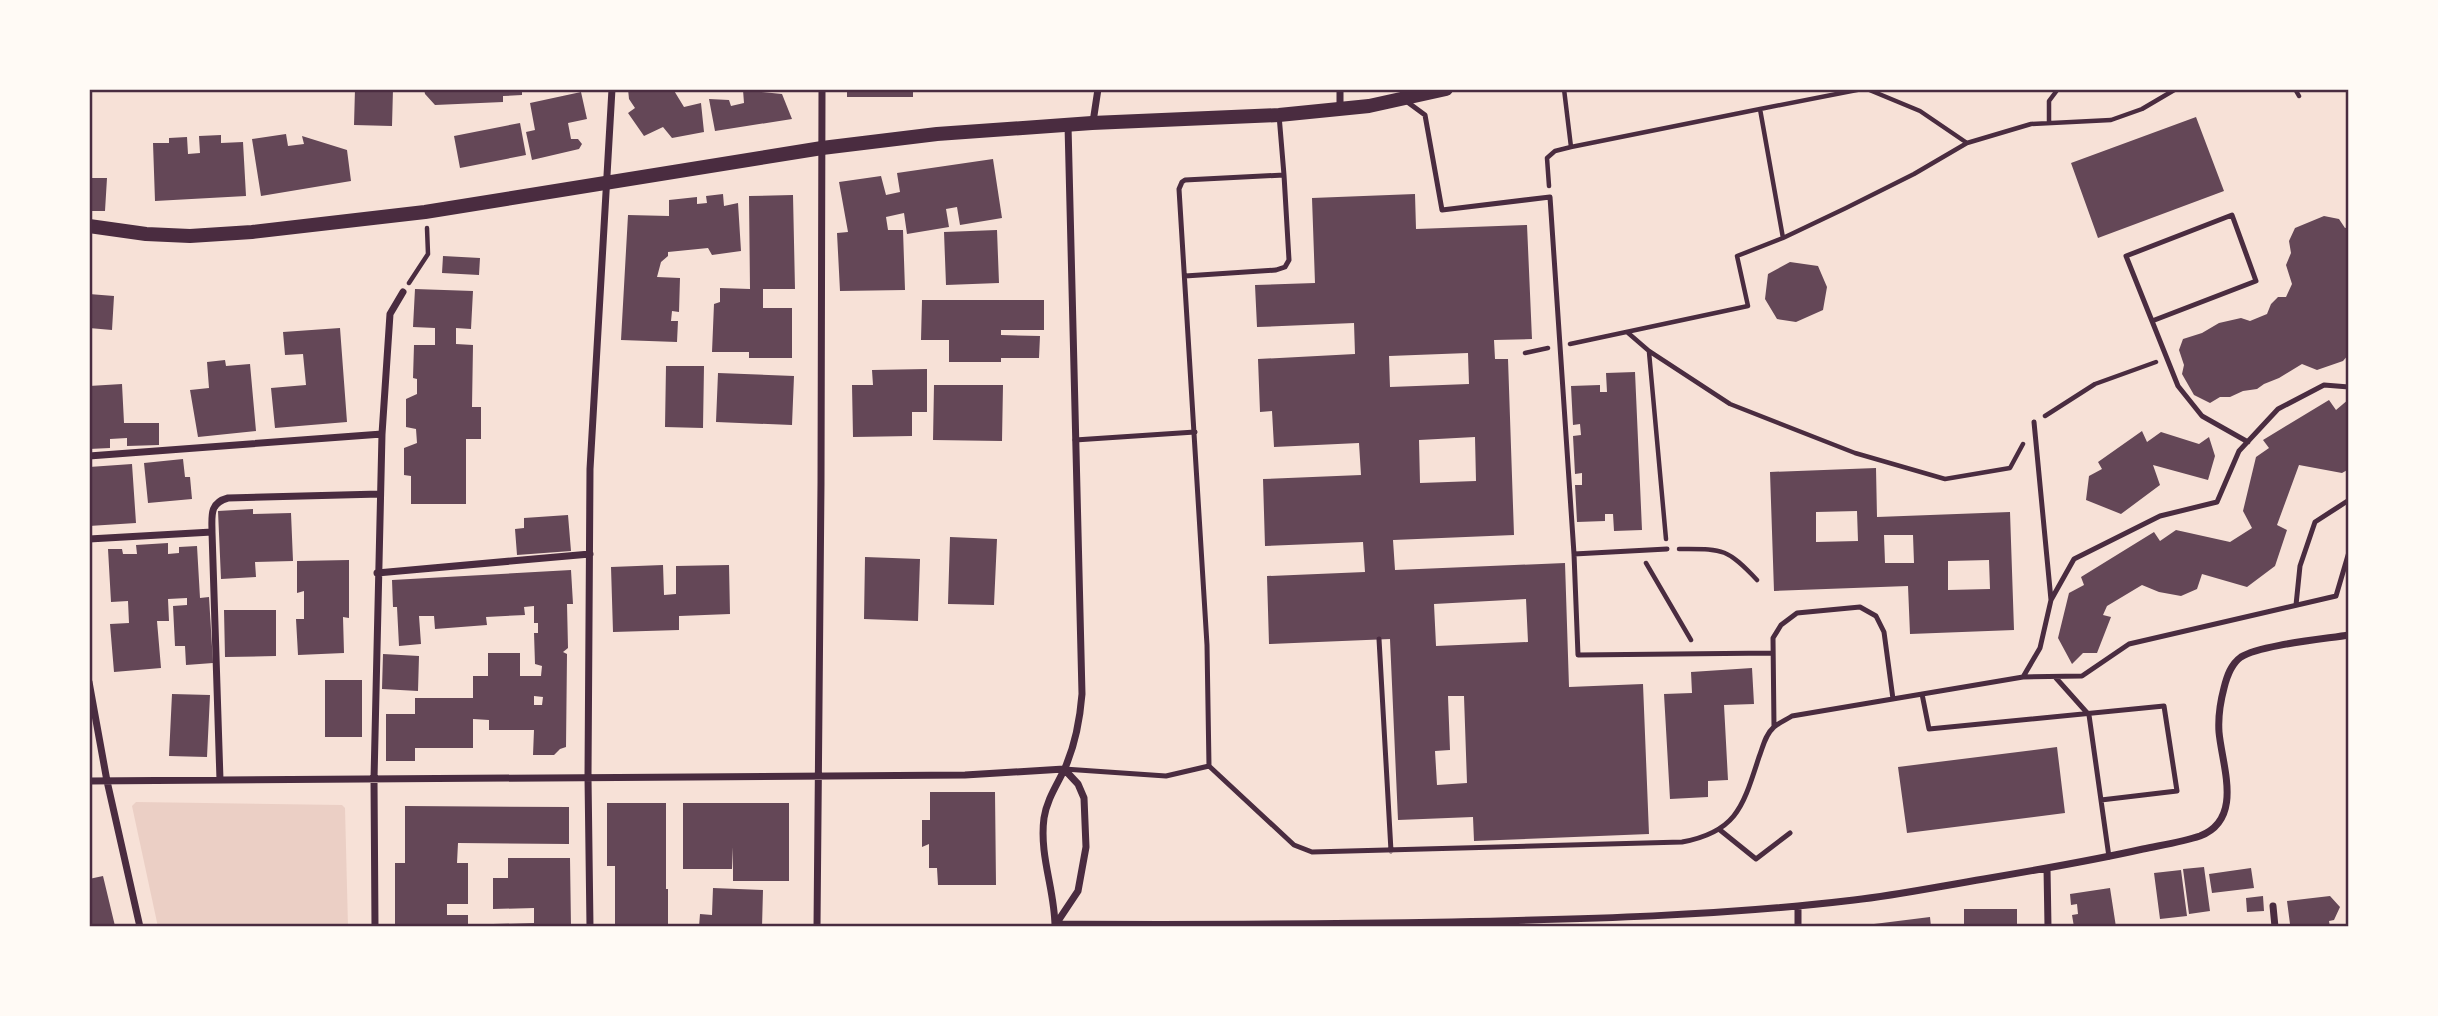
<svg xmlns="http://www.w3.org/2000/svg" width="2438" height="1016" font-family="Inter,sans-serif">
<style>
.green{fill:#ebcfc5}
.building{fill:#644757;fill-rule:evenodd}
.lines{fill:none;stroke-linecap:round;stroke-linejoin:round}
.path{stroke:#4a2c40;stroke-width:4.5}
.service{stroke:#4a2c40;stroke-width:5}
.minor{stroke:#4a2c40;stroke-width:7}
.secondary{stroke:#4a2c40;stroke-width:14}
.neatline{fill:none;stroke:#4a2c40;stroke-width:2.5}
</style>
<rect width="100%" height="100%" fill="#f7e1d7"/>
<path class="green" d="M136,802l206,3 3,3 3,119h-190l-26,-121z"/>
<path class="building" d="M355,89h38l-1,37 -38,-1z
M424,89h98v6l-19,1v6l-68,3 -10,-11z
M628,89h45l11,18 17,-4 3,29 -32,6 -9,-11 -19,9 -16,-23 7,-5 -6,-9z
M847,89h66v8h-66z
M743,90l39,4 10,25 -77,12 -6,-32 20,1 2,6 13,-3z
M581,92l6,27 -19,4 3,16h7l4,5 -3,5 -47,11 -6,-28 9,-2 -5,-27z
M2196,117l28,74 -126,47 -27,-75z
M520,123l6,32 -66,13 -6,-32z
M286,134l2,12 16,-2 -2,-8 45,14 4,31 -90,15 -9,-57z
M221,135v8l22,-1 3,54 -91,5 -2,-58h16v-5l18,-1 1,17 12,-1 -1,-17z
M993,159l9,59 -42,7 -3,-18 -11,2 3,18 -42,7 -3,-21 -18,4 2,13h15l2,60 -65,1 -3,-58 11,-1 -9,-50 42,-6 5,19 14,-3 -3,-19z
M89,178h18l-2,33h-16z
M723,194l1,12 14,-3 3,48 -29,4 -4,-7 -40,4v4l-7,6 -4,15 23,1 -1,34 -7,-1 -1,10h7l-1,21 -56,-2 7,-125 41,1v-16l28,-3v7l10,-1 -1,-7z
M1415,194l1,35 111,-4 5,114 -38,1 1,19h13l6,176 -121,5 2,30 170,-7 4,124 74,-3 6,150 -175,7 -1,-24 -75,3 -8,-181 -121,5 -2,-68 98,-4 -2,-30 -98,4 -2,-67 98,-4 -2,-32 -85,4 -2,-36 -12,1 -2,-53 97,-5 -1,-31 -97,4 -2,-42 60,-2 -3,-85zM1468,353l1,31 -79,3 -1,-31zM1475,437l1,44 -56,2 -1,-43zM1526,599l2,43 -92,4 -2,-42zM1448,696h16l3,87 -30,2 -2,-34 15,-1z
M793,195l2,94h-32v19h29v50h-43v-6h-37l2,-48 6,-2v-14l30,1 -1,-93z
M2324,216l15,3 6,9 4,-1v127l-6,7 -26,9 -15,-6 -23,14 -15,6 -7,5 -14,2 -13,6h-10l-10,6 -16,-8 -12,-21 2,-9 -5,-15 4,-11 19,-6 17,-10 22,-5 9,3 17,-7 4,-10 7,-7h8l6,-13 -6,-19 5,-12 -2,-12 6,-13z
M997,230l2,53 -53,2 -2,-53z
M443,256l37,2 -1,17 -37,-2z
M1790,262l28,4 9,21 -4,23 -27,12 -19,-3 -12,-20 3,-25z
M415,289l58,2 -2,38 -15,-1v16l17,1 -1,62h9v32h-15v65h-55v-28l-7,-1v-27l13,-5 -1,-14 -10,-2v-28l11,-5v-15l-4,-1 1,-33h21v-17l-22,-1z
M89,294l25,2 -2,34 -23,-2z
M922,300h122v30h-43v5l39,1 -1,22h-38v4h-52v-22h-28z
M340,328l7,94 -72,6 -4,-40 35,-3 -3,-31 -18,1 -2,-23z
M225,360l1,6 24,-2 6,67 -58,6 -8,-47 19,-2 -2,-26z
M666,366h38l-1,62 -38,-1z
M927,369v43h-15v24l-59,1 -1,-52h21l-1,-15z
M1635,372l7,158 -28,1 -1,-17h-8v7l-28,1 -2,-37h7v-12l-7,1 -2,-38 8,-1 -1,-11 -7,1 -2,-39 29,-1v7h7l-1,-19z
M718,373l76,3 -2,49 -76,-3z
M122,384l2,39h35v22l-32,1v-8l-17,1v9l-21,1v-63z
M934,385h69l-1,56 -69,-1z
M2349,399v70l-7,4 -43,-8 -22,60 10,5 -12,36 -28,21 -45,-13 -5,15 -16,7 -22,-4 -17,-7 -35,21 -4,9 8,2 -14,36h-14l-11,11 -14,-26 11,-45 15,-8 -3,-8 73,-45 6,9 16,-11 54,12 22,-14 -9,-17 13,-54 13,-9 -6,-8 66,-40 7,10z
M2142,431l5,11 14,-10 38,12 10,-7 6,19 -7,24 -55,-15 7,20 -39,29 -35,-14 3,-24 13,-7 -4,-7z
M183,459l2,18h5l2,22 -44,4 -4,-40z
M132,464l4,59 -47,3v-59z
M1876,468l1,49 133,-5 4,118 -104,4 -2,-48 -134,5 -4,-119zM1857,511l1,30 -42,1v-30zM1884,535h29l1,28h-29zM1989,560l1,29 -42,1v-29z
M253,509v5l38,-1 2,48 -38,1 1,15 -35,2 -3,-68z
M568,515l3,36 -54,4 -2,-26 9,-1v-10z
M950,537l47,2 -3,66 -46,-1z
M168,543v11l11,-1v-6l18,-1 3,52 9,-1 4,66 -27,2 -1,-19h-10l-2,-40 14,-1v-7l-19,1 1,22h-12l4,47 -47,4 -4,-48 19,-1 -1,-22 -17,1 -3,-53h14l1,5h14l-1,-9z
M865,557l55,2 -2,62 -54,-2z
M349,560v58l-6,-1 1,36 -46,2 -2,-36h8v-28l-7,2v-32z
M663,565l1,30 12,-1v-28l53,-1 1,49 -51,2v14l-66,2 -2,-65z
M571,570l2,34h-6l1,44 -5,4 4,2 -1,93 -6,2 -6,6h-21l1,-25h-45v-10l-16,-1v29h-58v13h-29v-47h29v-16h58v-22h15v-23h32v23h21l1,-10 -7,-2 -1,-31h4v-10h-4v-17l-10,1 1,8 -39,2 1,8 -52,4 -1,-13h-15l2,28 -22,2 -2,-39h-4l-1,-27zM534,696l9,1 -1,8h-8z
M224,610h52v46l-51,1z
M383,654l36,2 -1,35 -36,-2z
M1752,668l2,36 -30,1 4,75 -20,1v16l-38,2 -6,-105 28,-1 -1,-21z
M325,680h37v57h-37z
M172,694l38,1 -3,62 -38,-1z
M2057,747l8,66 -158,20 -9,-66z
M930,792h65l1,93h-58l-1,-17h-8v-24l-7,3v-27h8z
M607,803h59v86h2v38h-53v-61h-8z
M683,803h106v78h-56v-34l-1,22h-49z
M405,806l164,1v37l-111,-1 -1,20h11v41h-21v11h21v12h-73v-64h10z
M508,858h62l1,69h-78v-3l41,-1v-15l-41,1v-31h15z
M2204,867l6,44 -21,3 -6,-45z
M2251,868l3,20 -42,5 -3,-19z
M2181,870l6,46 -27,3 -6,-46z
M103,876l12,50 -26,1v-48z
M713,888l50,2 -1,37h-63l1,-13 12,1z
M2110,888l6,39h-42l-2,-12 6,-1 -1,-10 -6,1 -1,-11z
M2263,896l1,15 -17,1 -1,-14z
M2330,896l10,11 -6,13 -5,1 1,6h-32l-1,-3h-7l-3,-23z
M1964,909h53v18h-53z
M1930,917l1,10h-65v-2z"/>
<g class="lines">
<path class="path" d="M1564,89l7,58 189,-38 23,129
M1867,89l53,22 47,32
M2295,89l4,7
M1760,109l102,-20
M2049,122v-21l9,-12
M1549,186l-2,-28 8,-7 16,-4
M409,283l19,-29 -1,-26
M1627,332l22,19 81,53 125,49 90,26 65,-11 13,-24
M1570,344l178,-38 -11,-50 46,-18 63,-30 68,-34 53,-31 64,-19 80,-4 31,-11 34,-20
M1649,352l17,187
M1525,353l23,-5
M2045,416l50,-32 61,-22
M1679,549c43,0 47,-2 78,31
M1646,563l45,77"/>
<path class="service" d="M1406,101l19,14 17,95 108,-13 24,357 93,-5
M1279,115l5,60 -99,5 -3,2 -3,7 28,456 2,121 85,79 18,7 370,-10c55,-10 61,-36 77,-85 4,-10 6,-22 14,-29 5,-5 13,-8 19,-12l231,-39 17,-29 11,-48 23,-41 86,-43 57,-14 22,-51 39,-42 46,-24 25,2
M1185,276l91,-6 9,-3 4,-7 -5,-85
M2152,321l104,-40 -24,-66 -106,41 52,130 24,30 46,26
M2034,422l17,178
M1075,440l120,-8
M1574,554l4,101 195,-2
M2296,605l4,-39 15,-44 34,-22
M1379,639l12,212
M2023,677l59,-1 47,-32 207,-48 13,-44
M2056,678l33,37 20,142
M1922,694l7,35 235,-23 13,85 -76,9
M1774,727l-1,-89 8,-13 16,-12 63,-6 16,9 8,16 9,67
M1064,769l102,7 43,-10
M1720,830l36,29 34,-26"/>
<path class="minor" d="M1340,89v20
M1093,122l5,-33
M89,456l293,-22
M212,532l8,248
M89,539l123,-7c0,-16 -3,-29 16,-34l152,-4
M377,573l213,-19
M89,682l18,99 33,146
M89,781l876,-6 99,-6
M2047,868l1,59
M2273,906l2,21
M1056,924c132,1 264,0 396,-2 134,-3 268,-6 402,-22 44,-5 87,-14 130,-21 53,-9 106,-18 159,-30 19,-4 39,-7 57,-13 44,-17 22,-70 19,-104 -1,-15 1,-29 5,-44 3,-12 7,-24 17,-31 19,-12 83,-18 108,-22
M1056,924l22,-33 8,-44 -2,-49 -6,-14 -14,-15
M375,927l-1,-148 8,-345 8,-120 13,-22
M590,927l-2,-150 2,-308 22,-380
M817,927l4,-444 1,-394
M1055,927c0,-37 -16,-71 -11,-109 3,-19 13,-33 21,-50 10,-23 15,-49 17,-74l-14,-569
M1798,927v-21"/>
<path class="secondary" d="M89,226l57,8 44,2 62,-4 173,-20 397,-64 115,-14 155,-11 187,-8 90,-9 77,-17"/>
</g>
<rect width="2438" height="1016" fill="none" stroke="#fffaf5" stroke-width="182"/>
<rect x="91" y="91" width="2256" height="834" class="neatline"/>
</svg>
